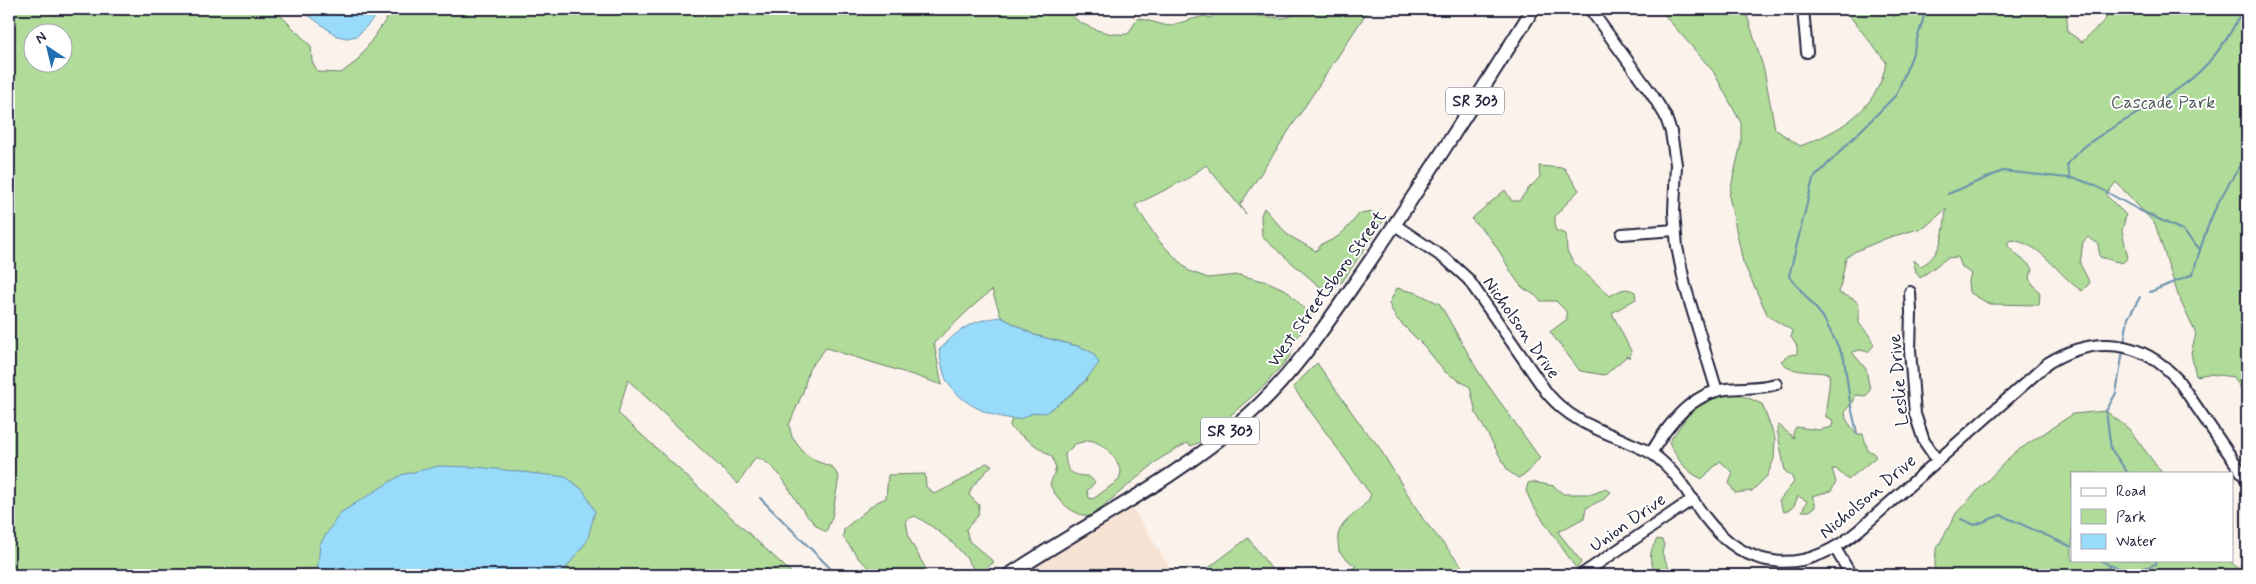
<svg xmlns="http://www.w3.org/2000/svg" width="2256" height="584" font-family="Mynerve,sans-serif">
<style>
.built{fill:#f7e3d4}
.green{fill:#b0db98;stroke:#697e6a;fill-rule:evenodd}
.water{fill:#99dbfb;stroke:#6991ae}
.lines{fill:none;stroke-linecap:round;stroke-linejoin:round}
.stream{stroke:#6991ae;stroke-width:2}
.minor-casing{stroke:#22223b;stroke-width:14}
.major-casing{stroke:#22223b;stroke-width:16}
.minor{stroke:#fff;stroke-width:10}
.major{stroke:#fff;stroke-width:12}
.labels{text-anchor:middle;dominant-baseline:central;stroke-width:4;stroke-linejoin:round;paint-order:stroke}
.shield{fill:#fff;stroke:#646476;stroke-width:1}
.shield-label{font-size:16px;font-weight:bold;fill:#22223b}
.park-label{font-size:18px;fill:#4d5a57;stroke:#fff}
.street-label{font-size:18px;fill:#22223b;stroke:#fff}
</style>
<rect width="100%" height="100%" fill="#fbf2eb"/>
<filter id="ink" filterUnits="userSpaceOnUse"><feTurbulence type="fractalNoise" baseFrequency=".02" numOctaves="2"/><feDisplacementMap in="SourceGraphic" scale="10" xChannelSelector="R" yChannelSelector="G"/><feConvolveMatrix kernelMatrix="1 2 1 2 8 2 1 2 1" color-interpolation-filters="sRGB"/></filter>
<g filter="url(#ink)">
<path class="built" d="M1132,507l42,68h-162l7,-4z"/>
<path class="green" d="M9,9h265l37,37 1,15 6,11 23,1 16,-12 31,-44 13,-8h663c16,17 41,27 64,25l10,-16 30,8 36,-10 7,2 7,-9h31l10,7 24,2 15,-4 7,-5h64l-129,196 6,9 -40,-49 -19,14 -52,26 23,35 31,31 19,7 31,-3 29,7 18,8 26,26 -18,26 -4,14 -25,29 -65,57 -9,4 -4,-3 -26,15 -71,59c-18,-3 -32,-15 -40,-32l6,-17 -4,-11 -40,-28 -2,-4 2,-7 6,1 49,-21 20,-18 -6,-33 -47,-12 -33,-18 -9,-27 -19,16 -39,37 8,42c-38,-14 -77,-24 -116,-37l-17,21 -6,23 -14,33 3,12 11,15 13,9 16,6 7,10 -7,40 -6,15c-5,-3 -10,-6 -13,-10 -22,-21 -27,-53 -57,-65l-18,27 -110,-104 -10,33 176,162h-785zM32,32h30v30h-30zM1090,440c15,4 26,16 31,32l-2,8 -26,19 -4,-1 -2,-7 8,-9 -7,-6c-17,0 -22,-5 -23,-22l10,-10z
M1659,9h86l19,61 11,59 25,17c41,-15 79,-38 86,-84l-42,-53h44l6,8 2,-8h170l2,23 14,10 24,-23 -2,-10h143v390l-13,-22 -25,-3 -13,2 -5,-23 5,-19 -17,-36 -24,-74 -39,-42 -10,13 20,20 -4,16 6,27 -6,5 -22,-6 -2,-13 -10,-7 -5,5 -3,22 10,19 -8,8c-25,-16 -39,-48 -72,-51l-3,4c6,11 18,15 26,25l-4,10 11,14 -1,12 -50,-1 -20,-12 -1,-10 3,-8 -9,-7 -4,-10 -11,1 -27,20 -4,-6 -3,-12 8,6c22,-11 23,-37 25,-57l-21,18 -38,11 -33,14 -8,6 -7,35c23,9 20,7 20,30l10,12 5,10 -6,7 -8,-2 -8,2 14,17 4,21 -4,6 -11,-1 -1,6 -9,10 1,8 10,15h7l5,17 5,1 3,5 -28,23 -12,-11h-4l4,13 -5,9 -19,5 3,6v5l-5,4h-8l5,-10 -9,-5c-3,8 -4,13 -14,16l-5,-11 15,-19 -2,-5 -7,-6 -8,-42 2,-4 15,13 -1,-5 3,-6 23,3 13,-3 1,-7 -7,-3c-1,-15 5,-29 3,-43 -16,-4 -37,1 -48,-13l8,-6 8,-1v-8l-6,-9 2,-6 -25,-15 -25,-54 -14,-66 12,-53v-20l-28,-52z
M1539,166l25,2 15,22 -24,26v14l11,4 1,17 6,11 37,34c9,-5 15,-10 25,-4l1,7 -24,14 19,38 -2,7 -2,-2 -22,19 -25,-4 -30,-39 17,-13 -1,-8 -10,-10h-16c-5,-8 -11,-8 -18,-14 -10,-10 -17,-28 -25,-39 -7,-12 -16,-20 -26,-29l34,-29 7,11h7l9,-12 12,-12z
M1264,208l24,27 28,16 7,-8c16,-3 26,-17 36,-29l14,-2 8,6 1,5 -40,59 -9,5h-13l-58,-50 -1,-22z
M1397,288l20,5 23,11 38,67 62,87 -13,15 -9,5 -10,-7 -32,-58 -6,-26 -25,-15 -20,-25 -29,-29 -7,-14z
M1317,363l46,65 14,16 46,75 42,51 8,5h-138l21,-8 -17,-15c0,-5 -2,-12 -1,-17 4,-17 26,-24 33,-40l-78,-108z
M1720,395h21l21,9 13,34 -1,21 -7,17 -15,15 -17,2 -6,-10 4,-10 -13,-12 -18,18c-17,-8 -25,-20 -33,-37l22,-31z
M2106,411l23,18 33,44h-90v87h157l16,15h-311l2,-25 21,-38 57,-59 59,-39z
M986,463l6,2 -20,22 -3,8 10,10 -1,11 -12,13 3,12 25,21 -12,10 -7,1c-9,-23 -39,-45 -60,-57l-9,4 3,18 20,37h-51l-19,-16 -16,-22 1,-8 31,-26 11,-5 2,-23 37,-1 1,13 9,7 27,-14z
M1533,482l21,4 9,8h30l12,-5 6,3 -7,7 -18,9 -2,10 -26,14 22,28 1,3 -5,5 -44,-64 -6,-13 2,-8z
M1248,538l28,37h-77z
M1657,539l5,1 2,5 -2,8 10,22h-16c-6,-16 -9,-19 1,-36z"/>
<path class="water" d="M300,9h83l-26,27 -10,2 -10,-2z
M1001,317l33,18 47,12 12,6 6,10c-15,21 -32,36 -54,50 -16,-3 -18,6 -29,6 -26,-1 -61,-18 -71,-42 -3,-9 -4,-18 -6,-27 20,-21 33,-30 62,-33z
M439,466l38,1 89,10 17,13 12,21 -8,30 -21,27 -1,7h-248l3,-31 20,-31 61,-38z"/>
<g class="lines">
<path class="stream" d="M2071,179l-4,-13c14,-28 88,-59 115,-80 27,-19 47,-47 61,-77
M1948,194l55,-23 74,8 17,6 43,24 45,21 18,19
M2150,292l43,-18c13,-48 24,-77 54,-117
M2124,343l4,-25 12,-21
M2123,351l-7,42 -10,18 5,38 17,24
M1857,433l-7,-31 -6,-44 -21,-41 -34,-41 24,-97 83,-84 16,-39 11,-36 2,-11
M760,498l77,77
M1961,519l14,6 26,-10 71,32
M2100,560l9,5
M2106,575l3,-10 23,7 24,-8v-4"/>
<g class="minor-casing">
<path id="minor" d="M1590,9l61,84 14,22 6,17 5,32 -2,48 3,35 8,39 32,105
M1803,9l4,43
M1395,225l52,35 21,19 79,114c22,26 45,34 76,47 10,5 22,9 31,15 24,18 33,38 50,61 44,58 102,59 155,14l189,-167c46,-28 93,-24 130,17l69,100
M1622,234l53,-4
M1910,292l1,20 -1,38 5,64 9,27 13,19
M1651,453c17,-28 39,-59 75,-64 17,-2 34,0 50,-5
M1835,548l16,27
M1581,575l112,-76"/>
</g>
<g class="major-casing">
<path id="major" d="M1009,575c78,-52 165,-94 236,-157 47,-41 81,-93 116,-144 60,-87 116,-176 172,-265"/>
</g>
<use href="#minor" class="minor"/>
<use href="#major" class="major"/>
</g>
</g>
<g class="labels">
<g class="shield">
<rect x="1446" y="87.5" width="58" height="27" rx="4"/>
<rect x="1201" y="417.5" width="58" height="27" rx="4"/>
</g>
<g class="shield-label">
<text x="1475" y="101">SR 303</text>
<text x="1230" y="431">SR 303</text>
</g>
<g class="park-label">
<text x="2163" y="103">Cascade Park</text>
</g>
<g class="street-label">
<text transform="translate(1327 289) rotate(-54)">West Streetsboro Street</text>
<text transform="translate(1521 328) rotate(55)">Nicholson Drive</text>
<text transform="translate(1899 380) rotate(-95)">Leslie Drive</text>
<text transform="translate(1868 497) rotate(-40)">Nicholson Drive</text>
<text transform="translate(1628 523) rotate(-35)">Union Drive</text>
</g>
</g>
<rect width="2256" height="584" fill="none" stroke="#fff" stroke-width="30"/>
<rect x="15" y="15" width="2226" height="554" fill="none" stroke="#22223b" stroke-width="2" filter="url(#ink)"/>
<rect x="2071" y="472" width="162" height="90" fill="#ffffff" stroke="#a7a7b1"/>
<rect x="2081" y="488" width="25" height="8" fill="#ffffff" stroke="#a7a7b1"/>
<text x="2116" y="496" font-size="15" fill="#22223b">Road</text>
<rect x="2081" y="509" width="25" height="15" fill="#b0db98" stroke="#a7a7b1"/>
<text x="2116" y="522" font-size="15" fill="#22223b">Park</text>
<rect x="2081" y="534" width="25" height="15" fill="#99dbfb" stroke="#a7a7b1"/>
<text x="2116" y="546" font-size="15" fill="#22223b">Water</text>
<g transform="translate(48 48) rotate(325)"><circle r="24" fill="#ffffff" stroke="#a7a7b1"/>
<path d="M0-4L9 19L0 12L-9 19Z" fill="#1f6fb2"/>
<text y="-8" font-size="14" font-weight="bold" text-anchor="middle" fill="#22223b">N</text>
</g>
</svg>
